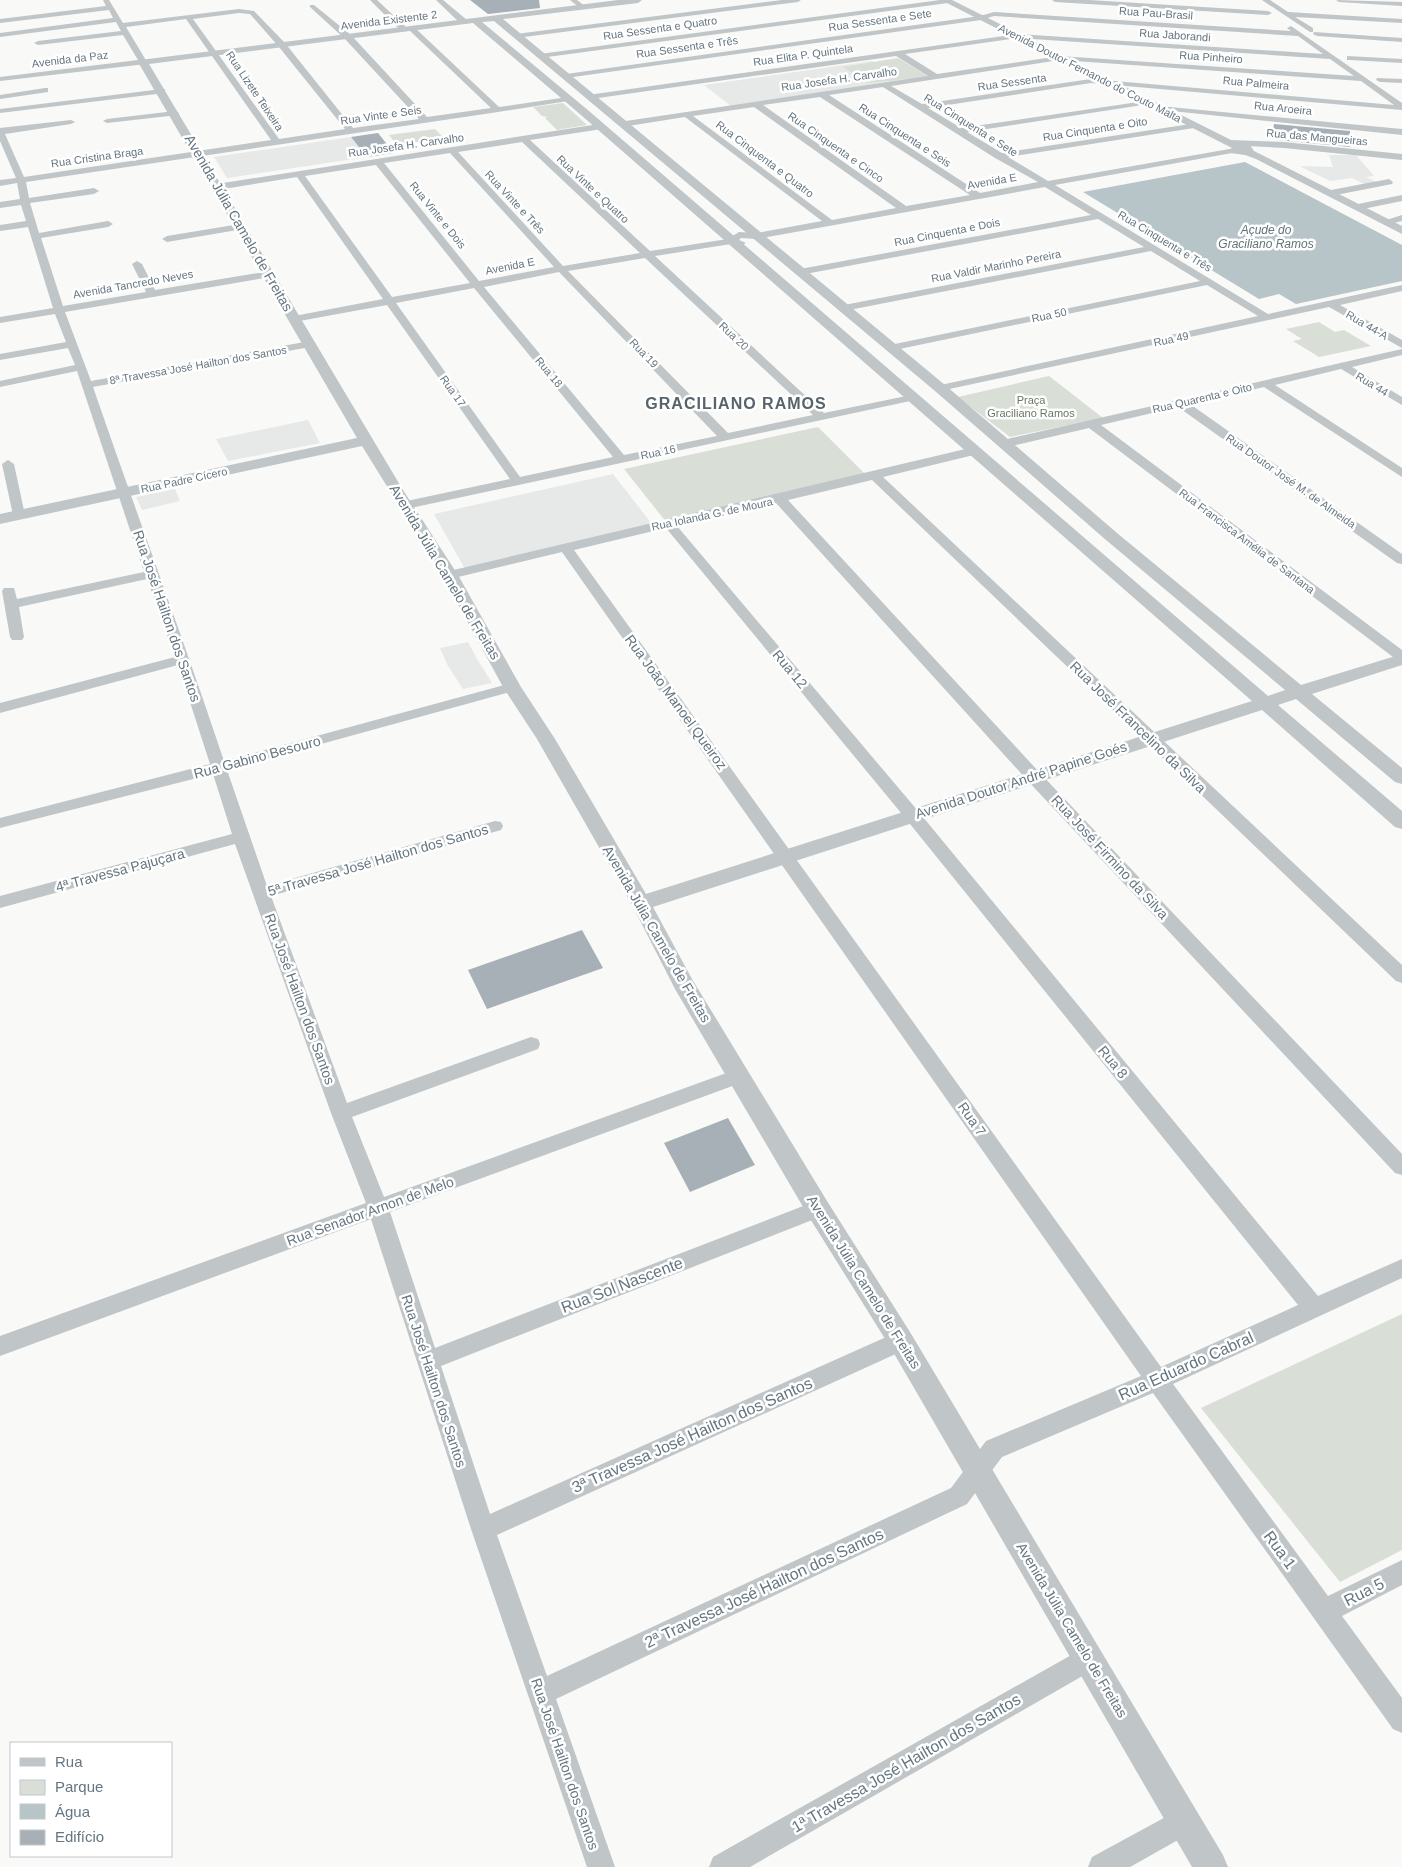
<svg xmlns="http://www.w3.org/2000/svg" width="1402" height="1867" font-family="Arial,sans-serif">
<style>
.built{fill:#e7e8e8}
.green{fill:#d9ded6}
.water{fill:#b8c5c8}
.building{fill:#a7b0b6}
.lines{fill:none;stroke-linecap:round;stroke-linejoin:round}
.minor{fill:#c0c5c8;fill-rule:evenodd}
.tertiary{fill:#c0c5c8;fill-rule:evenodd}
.labels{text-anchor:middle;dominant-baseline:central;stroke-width:5;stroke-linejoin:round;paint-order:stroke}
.far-street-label{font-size:11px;fill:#657680;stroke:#fff}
.far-park-label{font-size:11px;fill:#697864;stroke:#fff}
.far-water-label{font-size:12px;font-style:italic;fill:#60757a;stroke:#fff}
.street-label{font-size:14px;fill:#657680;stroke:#fff}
.far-district-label{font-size:16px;font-weight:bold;letter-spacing:1px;fill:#57646b;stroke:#fff}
.near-street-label{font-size:16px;fill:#657680;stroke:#fff}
</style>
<rect width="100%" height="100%" fill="#f9f9f7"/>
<path class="built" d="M872,61l33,20 -174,25 -27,-21z
M351,137l16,20 -140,21 -13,-21z
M1329,155h27l18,21 -8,1 13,6 -11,3 -16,-8 -22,3 -31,-15 34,1z
M308,420l12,23 -92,18 -12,-22z
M613,474l39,50 -187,45 -31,-55z
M175,489l5,12 -38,9 -6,-13z
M468,642l9,17 15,24 -29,6 -15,-23 -8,-18z"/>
<path class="green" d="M898,58l31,19 -62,6 -24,-16z
M563,103l24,22 -30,5 -12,-12 3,-1 -6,-1 -9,-9z
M435,129l9,9 -47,7 -8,-10z
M1319,322l16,10 9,-2 27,16 -52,11 -26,-16 9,-2 -16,-10z
M1049,376l54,42 -93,19 -52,-40z
M818,427l50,50 -201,46 -43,-54z
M1402,1314v236l-62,32 -139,-174z"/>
<path class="water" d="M1245,162l157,83v36l-106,23 -17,-10 -20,5 -176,-107z"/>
<path class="building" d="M470,0h69l1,8 -52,6z
M1274,124l76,7v16l-72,-7 -6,-3z
M378,133l16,20 -27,4 -16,-20z
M582,930l21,38 -116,41 -19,-39z
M728,1118l27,47 -65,27 -26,-49z"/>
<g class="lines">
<path class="minor" d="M103,0h6l14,23 116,-14 15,2 31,32 68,85 66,-9 -74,-80 -35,-32v-2h4l37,30 76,82 64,-9 -83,-79 -7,2 -31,-31h7l31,29 6,-2 85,80 69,-10 4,2 -4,2 -70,11 -472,70 3,16 65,-10 5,3 -5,3 -64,9 9,30 69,-12 5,3 -5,3 -67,11 22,68 83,-14 -14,-28 5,-3 5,3 13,26 115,-19 5,3 -5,3 -205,35 26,69 219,-40 5,3 -5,3 -217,40c43,125 89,248 131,374l288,-78 5,1 2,3 -2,3 -290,80 40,116 228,-65 6,1 2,4 -2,4 -230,66 76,207 184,-66 7,2 2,5 -2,5 -186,68 32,80 348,-126 7,-3 7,3 3,5 -3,5 -356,131 45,136 376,-145 7,-3 7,3 3,6 -3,6 -384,151 49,148 403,-180 8,-3 8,3 3,7 -3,7 -412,187 50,141 404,-188 35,-47 155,-65 -579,-824 -112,27 -7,-4 2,-3 529,-125 4,1 2,3 -2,3 -95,23 519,488v18l-6,-2 -524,-501 -84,20 251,272 363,382v21l-7,-2 -368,-393 -251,-277 -99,23 241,285 400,485 84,-37v19l-229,106 155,212 74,-36v25l-60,31 60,82v35l-9,-4 -240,-336 -151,64 -35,47 -411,195 59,168h-28l-116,-338 -100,-310 -371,137v-20l366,-133 -35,-90 -96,-269 -235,64v-12l232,-62 -19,-60 -213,54v-10l210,-54 -32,-99 -178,48v-10l175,-46 -28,-78 -128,28 5,30 -2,3h-10l-2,-3 -8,-46 2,-3h10l3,11 127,-27 -67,-201 -77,16v-6l75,-16 -7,-17 -68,12v-6l66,-12 -11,-28 -55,9v-6l53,-9 -25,-81 -28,4v-6l26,-4 -5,-16 -21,3v-6l20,-3 -3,-16 -17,3v-6l16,-2 -16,-37v-13l71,-8 4,2 -4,2 -66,10 19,43 247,-37 -85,-121 -60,8 21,35 -1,2 -146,17v-4l138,-17 -15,-25 -85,10 -4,-2 4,-2 83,-10 -5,-9 -116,15v-4l113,-15 -4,-8 -109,13v-4l106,-13zM239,13l11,1 29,33 66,82 -66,10 -86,-120zM666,528l240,291 392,486 -137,62 -587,-817z
M436,0h7l24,20v4h-6z
M570,0h7l9,7 -6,1z
M782,0h19l-3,2 -282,36 -4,-2 4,-2z
M940,0l11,1 -3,2 -408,55 -4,-2 4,-2z
M1052,0h37l179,11 4,2 -4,2 -213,-13z
M1262,0h8l18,12 114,7v4l-107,-6 18,11v4h-3z
M1336,0l66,2v4l-63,-4z
M994,12l297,19 -4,-3 4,-2 111,77v7l-311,-27 -163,25 33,20 191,-28v4h-3l-182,28 35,21 195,-30v4l-3,1 -186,29 40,24 187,-33 1,2 -4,3 -177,32 213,129 134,-29v6l-62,14 62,35v8l-73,-41 -389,84 -4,-1 -2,-2 2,-2 322,-70 -51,-31 -317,66 -5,-3 5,-3 310,-64 -49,-30 -307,60 -5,-3 5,-3 300,-58 -46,-28 -298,56 -5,-3 5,-3 291,-54 -46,-28 -288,52 -16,-1 -2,2 7,3 -5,3 -10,-2 -76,12 169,157 87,-18 4,1 2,2 -2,2 -509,109 -6,-4 2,-3 108,-23 -123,-174 -93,17 -4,-1 -1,-2 1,-2 4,-1 89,-17 -86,-122 -80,13 -5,-3 5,-3 382,-60 4,3 -1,2 -72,11 120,111 78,-12 11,-7 18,1 65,-12 -137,-104 -63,10 -4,-3 1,-2 309,-46 -32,-20 -305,43 -4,-2 1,-2 430,-61 305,20 -25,-18 -304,-20 -13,4 -415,58 -4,-2 4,-2 414,-58zM1018,38l312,21 24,17 -294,-20 -123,18 -32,-20zM1060,60l301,21 33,24 -303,-26 -169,25 -31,-18zM883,87l112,71 43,24 -58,11 -151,-98zM820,97l150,98 -64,11 -143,-101zM754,107l142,101 -64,12 -139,-104zM522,142l118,111 -77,13 -105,-114zM450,153l104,114 -75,14 -95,-118zM376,165l94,118 -78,14 -87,-121zM645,258l168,157 -85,18 -160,-162zM559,272l158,164 -93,19 -140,-168zM474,288l139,169 -93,20 -124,-174z
M1314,32l88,6v4l-85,-6 -4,-2z
M1347,56l55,3v4l-52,-3h-3z
M1377,78l25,1v4l-22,-1 -4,-2z
M45,88h3v4l-48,7v-4z
M162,89h3v4l-165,20v-4z
M1159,106l243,23v6l-240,-25h-3z
M175,111l4,2 -1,2 -71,8 -4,-2 4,-2z
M1230,140l54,2 118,12v6l-118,-12 -57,-3 -1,-2z
M1389,179l4,3 -1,2 -61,12 -5,-3 5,-3z
M1402,195v6l-44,9 -5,-3 5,-3z
M1402,215v6l-17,4 -5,-3z
M240,224l5,3 -2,2 -76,13 -5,-3 5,-3z
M1402,349v6l-50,12 50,30v8l-61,-36 -66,16 127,83v9l-138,-90 -74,17 212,150v10l-5,-1 -219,-156 -77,18 301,225v11l-5,-1 -308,-232 -86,20 -6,-4 6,-4z
M8,460l6,4 11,51 -6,4 -6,-4 -11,-51z
M1089,1645l9,4 4,9 -4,9 -348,200h-41l4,-10z
M1184,1807l10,4 4,10 -4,10 -64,36h-42l4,-10z"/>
<path class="tertiary" d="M618,0h24l-4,3 -135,16 442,366 172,148 184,152 101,-31v11l-90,29 90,74v16l-7,-2 -99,-83 -18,6 124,106v18l-7,-2 -133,-117 -609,197 39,72 135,222 83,131 313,523 5,12h-36l-300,-517 -83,-133 -134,-228 -44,-86 -94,-164 -34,-52 -61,-112 -80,-129 -362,78v-10l357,-76 -219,-376 2,-2zM494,21l441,370 171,149 179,150 -17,6 -679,-585 -107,-89zM473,23l108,92 671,586 -606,193 -91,-155 -34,-52 -63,-112 -55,-85 -254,-426z
M941,0h11l285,143 13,2 4,6 148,75v8l-146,-75 -11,-4 -15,-2 -1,-2 3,-3z"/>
</g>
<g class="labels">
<g class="far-street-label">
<text transform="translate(1156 13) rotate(4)">Rua Pau-Brasil</text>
<text transform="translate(389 20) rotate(-7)">Avenida Existente 2</text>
<text transform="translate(880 20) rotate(-8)">Rua Sessenta e Sete</text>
<text transform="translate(660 28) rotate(-8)">Rua Sessenta e Quatro</text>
<text transform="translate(1175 35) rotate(4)">Rua Jaborandi</text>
<text transform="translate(687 47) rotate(-8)">Rua Sessenta e Três</text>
<text transform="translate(803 55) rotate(-8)">Rua Elita P. Quintela</text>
<text transform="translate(1211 57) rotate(4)">Rua Pinheiro</text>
<text transform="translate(70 59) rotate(-7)">Avenida da Paz</text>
<text transform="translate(1090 73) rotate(27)">Avenida Doutor Fernando do Couto Malta</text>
<text transform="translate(839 79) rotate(-8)">Rua Josefa H. Carvalho</text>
<text transform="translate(1012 82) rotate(-8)">Rua Sessenta</text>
<text transform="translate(1256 83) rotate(5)">Rua Palmeira</text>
<text transform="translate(255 91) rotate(56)">Rua Lizete Teixeira</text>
<text transform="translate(1283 108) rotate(6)">Rua Aroeira</text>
<text transform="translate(381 115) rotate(-8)">Rua Vinte e Seis</text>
<text transform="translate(971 125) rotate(32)">Rua Cinquenta e Sete</text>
<text transform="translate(1095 129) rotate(-9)">Rua Cinquenta e Oito</text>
<text transform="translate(905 135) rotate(33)">Rua Cinquenta e Seis</text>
<text transform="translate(1317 137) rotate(5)">Rua das Mangueiras</text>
<text transform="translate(406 145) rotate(-8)">Rua Josefa H. Carvalho</text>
<text transform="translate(836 147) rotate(35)">Rua Cinquenta e Cinco</text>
<text transform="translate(97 157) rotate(-8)">Rua Cristina Braga</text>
<text transform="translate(765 159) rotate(37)">Rua Cinquenta e Quatro</text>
<text transform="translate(992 181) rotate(-10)">Avenida E</text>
<text transform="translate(593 189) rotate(43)">Rua Vinte e Quatro</text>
<text transform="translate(515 202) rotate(47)">Rua Vinte e Três</text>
<text transform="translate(438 215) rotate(51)">Rua Vinte e Dois</text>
<text transform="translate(947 232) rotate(-11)">Rua Cinquenta e Dois</text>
<text transform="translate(1165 241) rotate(31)">Rua Cinquenta e Três</text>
<text transform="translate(510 266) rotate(-11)">Avenida E</text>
<text transform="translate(996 266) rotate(-11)">Rua Valdir Marinho Pereira</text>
<text transform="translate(133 284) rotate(-10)">Avenida Tancredo Neves</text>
<text transform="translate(1049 315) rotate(-12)">Rua 50</text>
<text transform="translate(1367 325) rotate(30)">Rua 44-A</text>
<text transform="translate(734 336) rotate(43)">Rua 20</text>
<text transform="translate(1171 339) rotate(-12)">Rua 49</text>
<text transform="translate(644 353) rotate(46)">Rua 19</text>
<text transform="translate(198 365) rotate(-10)">8ª Travessa José Hailton dos Santos</text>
<text transform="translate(549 372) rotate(50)">Rua 18</text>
<text transform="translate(1372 384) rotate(31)">Rua 44</text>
<text transform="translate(453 391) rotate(55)">Rua 17</text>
<text transform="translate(1202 398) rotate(-13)">Rua Quarenta e Oito</text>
<text transform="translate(658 452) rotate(-12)">Rua 16</text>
<text transform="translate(184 480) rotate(-12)">Rua Padre Cícero</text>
<text transform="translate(1291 481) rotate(35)">Rua Doutor José M. de Almeida</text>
<text transform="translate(712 514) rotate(-12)">Rua Iolanda G. de Moura</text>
<text transform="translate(1247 541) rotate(37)">Rua Francisca Amélia de Santana</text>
</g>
<g class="far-park-label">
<text x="1031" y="400">Praça<tspan x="1031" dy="13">Graciliano Ramos</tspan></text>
</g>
<g class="far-water-label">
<text x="1266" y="230">Açude do<tspan x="1266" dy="14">Graciliano Ramos</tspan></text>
</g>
<g class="street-label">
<text transform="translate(239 223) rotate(60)">Avenida Júlia Camelo de Freitas</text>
<text transform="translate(445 572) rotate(59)">Avenida Júlia Camelo de Freitas</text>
<text transform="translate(167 616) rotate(71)">Rua José Hailton dos Santos</text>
<text transform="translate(790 669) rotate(50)">Rua 12</text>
<text transform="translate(676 702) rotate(54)">Rua João Manoel Queiroz</text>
<text transform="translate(1138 727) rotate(44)">Rua José Francelino da Silva</text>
<text transform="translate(257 757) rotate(-15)">Rua Gabino Besouro</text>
<text transform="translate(1021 780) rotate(-18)">Avenida Doutor André Papine Goés</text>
<text transform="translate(1110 857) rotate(47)">Rua José Firmino da Silva</text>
<text transform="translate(378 860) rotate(-16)">5ª Travessa José Hailton dos Santos</text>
<text transform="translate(120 870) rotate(-15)">4ª Travessa Pajuçara</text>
<text transform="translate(657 934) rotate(60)">Avenida Júlia Camelo de Freitas</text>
<text transform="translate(300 999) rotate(70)">Rua José Hailton dos Santos</text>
<text transform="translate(1113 1062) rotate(51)">Rua 8</text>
<text transform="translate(972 1119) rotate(55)">Rua 7</text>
<text transform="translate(370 1211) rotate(-20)">Rua Senador Arnon de Melo</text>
<text transform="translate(864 1282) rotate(58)">Avenida Júlia Camelo de Freitas</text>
<text transform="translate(434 1381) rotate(72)">Rua José Hailton dos Santos</text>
<text transform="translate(1072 1630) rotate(59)">Avenida Júlia Camelo de Freitas</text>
<text transform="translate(565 1764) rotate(71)">Rua José Hailton dos Santos</text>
</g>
<g class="far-district-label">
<text x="736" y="403">GRACILIANO RAMOS</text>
</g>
<g class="near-street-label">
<text transform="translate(622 1285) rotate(-21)">Rua Sol Nascente</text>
<text transform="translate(1186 1366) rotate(-24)">Rua Eduardo Cabral</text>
<text transform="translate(692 1435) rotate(-24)">3ª Travessa José Hailton dos Santos</text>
<text transform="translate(1280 1550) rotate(54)">Rua 1</text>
<text transform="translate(764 1588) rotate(-25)">2ª Travessa José Hailton dos Santos</text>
<text transform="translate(1364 1592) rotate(-27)">Rua 5</text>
<text transform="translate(906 1763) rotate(-30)">1ª Travessa José Hailton dos Santos</text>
</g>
</g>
<rect x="10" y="1742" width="162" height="115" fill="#ffffff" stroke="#c1c8cc"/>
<rect x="20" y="1758" width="25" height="8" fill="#c0c5c8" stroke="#c1c8cc"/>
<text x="55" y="1767" font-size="15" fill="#657680">Rua</text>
<rect x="20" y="1780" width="25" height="15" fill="#d9ded6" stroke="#c1c8cc"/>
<text x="55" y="1792" font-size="15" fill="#657680">Parque</text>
<rect x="20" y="1804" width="25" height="15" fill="#b8c5c8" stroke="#c1c8cc"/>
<text x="55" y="1817" font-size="15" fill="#657680">Água</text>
<rect x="20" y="1830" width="25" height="15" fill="#a7b0b6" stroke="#c1c8cc"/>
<text x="55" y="1842" font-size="15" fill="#657680">Edifício</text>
</svg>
